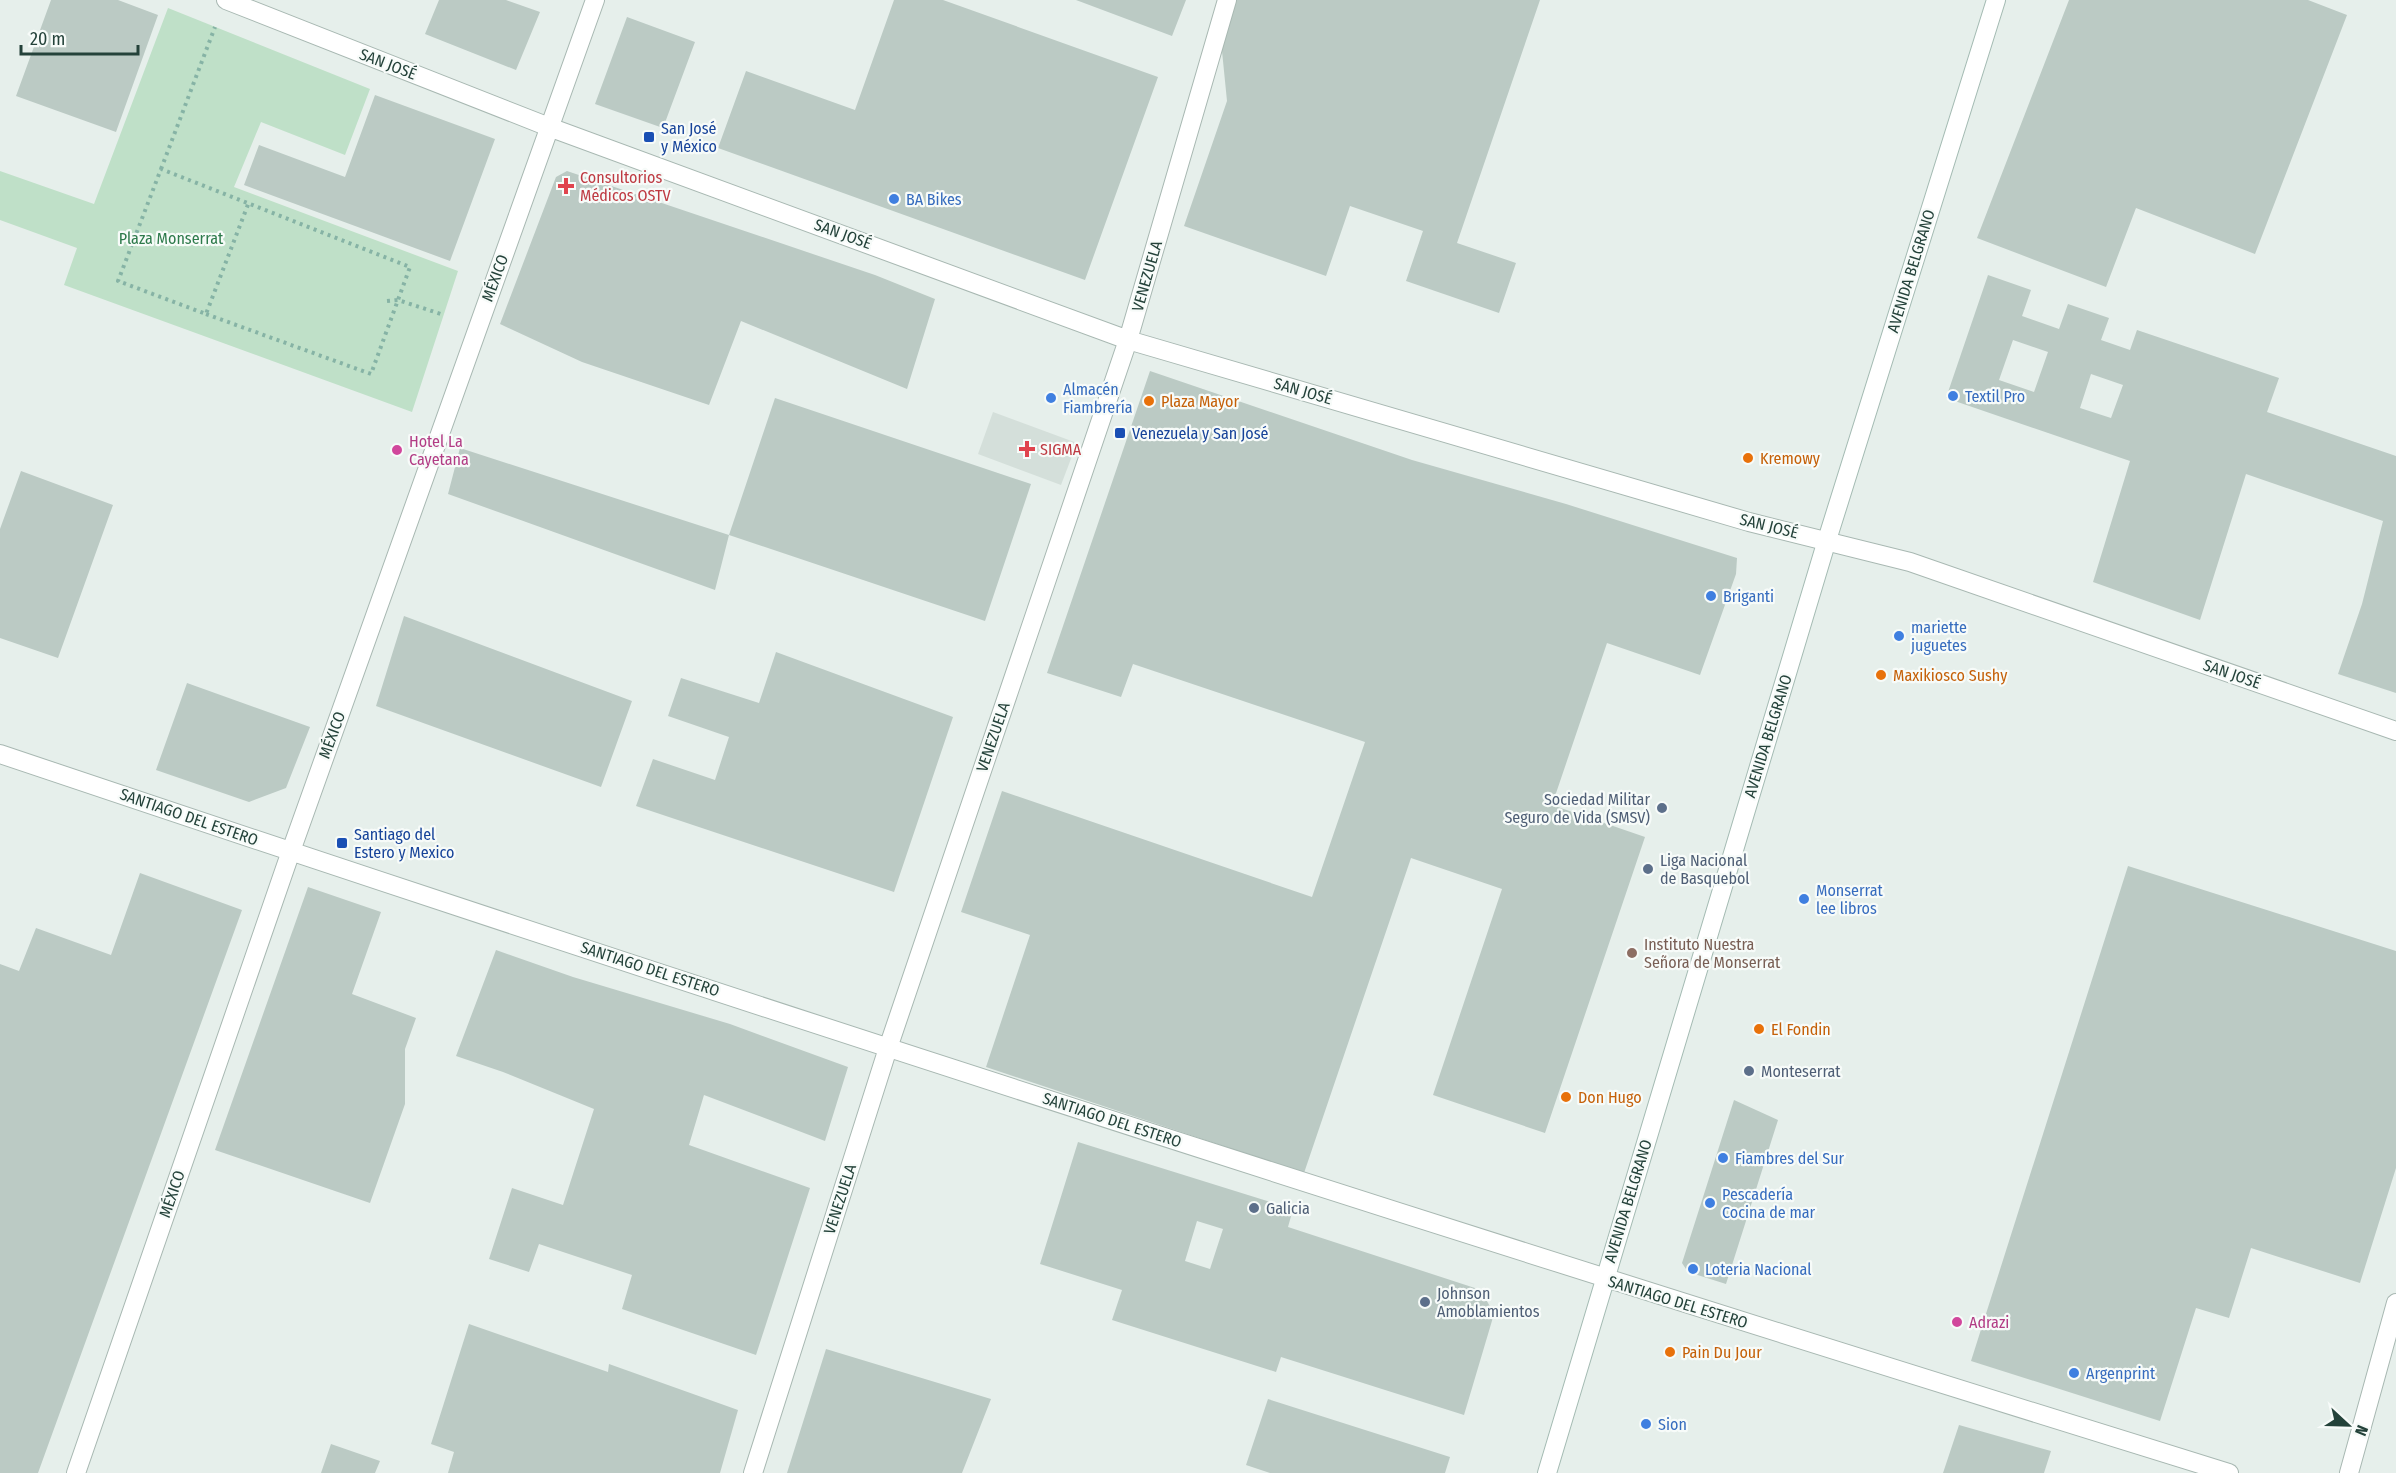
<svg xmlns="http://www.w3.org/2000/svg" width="2396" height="1473" font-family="'Fira Sans Condensed',sans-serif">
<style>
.built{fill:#d4dfda}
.green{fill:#bfe0c8}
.building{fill:#bbcac4;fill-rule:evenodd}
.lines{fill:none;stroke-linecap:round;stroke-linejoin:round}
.minor-casing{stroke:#a8b8b2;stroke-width:20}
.secondary-casing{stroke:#a4bbb3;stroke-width:20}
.path{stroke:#86b3a5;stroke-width:4;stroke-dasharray:3 4.5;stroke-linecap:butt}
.minor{stroke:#fff;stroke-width:18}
.secondary{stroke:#fff;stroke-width:18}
.transit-dot{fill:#1a4fb4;stroke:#f7fbf9;stroke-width:2}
.health-dot{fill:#e0444e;stroke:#f7fbf9;stroke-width:2}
.shop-dot{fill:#3f7fe0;stroke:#f7fbf9;stroke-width:2}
.food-dot{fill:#e8710a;stroke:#f7fbf9;stroke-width:2}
.hotel-dot{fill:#d1479c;stroke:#f7fbf9;stroke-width:2}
.service-dot{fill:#5c6f8a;stroke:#f7fbf9;stroke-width:2}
.education-dot{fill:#8d6e63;stroke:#f7fbf9;stroke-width:2}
.labels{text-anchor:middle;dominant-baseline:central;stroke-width:4.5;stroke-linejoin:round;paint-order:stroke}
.street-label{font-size:16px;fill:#24423a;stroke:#f7fbf9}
.transit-label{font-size:16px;fill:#164399;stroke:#f7fbf9;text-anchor:start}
.health-label{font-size:16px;fill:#be3a42;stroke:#f7fbf9;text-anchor:start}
.shop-label{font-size:16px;fill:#366cbe;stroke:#f7fbf9;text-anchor:start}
.park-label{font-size:16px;fill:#2d7a4b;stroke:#f7fbf9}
.food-label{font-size:16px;fill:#c56008;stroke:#f7fbf9;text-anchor:start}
.hotel-label{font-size:16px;fill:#b23c85;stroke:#f7fbf9;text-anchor:start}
.service-label{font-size:16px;fill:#4e5e75;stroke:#f7fbf9;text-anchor:start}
.education-label{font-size:16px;fill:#785e54;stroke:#f7fbf9;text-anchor:start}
</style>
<rect width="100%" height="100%" fill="#e6efeb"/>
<path class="built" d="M993,412l84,31 -16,42 -83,-31z"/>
<path class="green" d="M168,8l202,81 -25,66 -84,-33 -27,65 224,84 -46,141 -348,-127 13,-37 -77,-28v-49l94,33z"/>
<path class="building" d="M51,0h67l40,15 -42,117 -100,-36z
M439,0h67l34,12 -24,58 -91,-36z
M894,0h49l215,77 -73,203 -367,-132 28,-77 109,39z
M1076,0h110l-14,36z
M1235,0h305l-83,243 59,20 -17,50 -93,-32 17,-50 -73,-25 -24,70 -142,-50 43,-125 -6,-60z
M2069,0h239l39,15 -92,239 -119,-46 -30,79 -129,-49z
M627,17l68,25 -32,86 -68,-24z
M375,95l120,44 -45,122 -206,-76 15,-40 86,32z
M567,171l308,104 60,24 -28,90 -166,-68 -32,84 -127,-43 -82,-38 56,-147z
M1988,275l43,15 -9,26 37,13 9,-25 41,14 -8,22 29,10 7,-20 142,48 -12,34 129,44v237l-58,-19 24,-70 21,-83 -137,-47 -46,146 -107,-38 37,-121 -184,-63zM2013,340l35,12 -14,40 -35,-12zM2091,374l32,11 -12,33 -31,-10z
M1150,371l262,89 154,44 171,54 -1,16 -36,101 -93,-32 -55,162 93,32 -100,296 -112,-38 69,-206 -91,-31 -107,315 -318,-106 44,-132 -69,-23 41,-121 310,106 53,-155 -232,-78 -12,33 -74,-24z
M775,398l256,86 -46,137 -256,-86 -14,55 -267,-96 12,-46 269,87z
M21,471l92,34 -55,153 -58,-20v-109z
M404,616l228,85 -31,86 -225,-81z
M776,652l177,65 -59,175 -258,-86 17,-47 62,21 14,-43 -61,-21 13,-38 78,25z
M187,683l123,44 -24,61 -37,14 -93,-32z
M2128,866l268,85v217l-36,115 -109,-35 -22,70 -33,-10 -36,113 -189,-60z
M140,873l102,37 -204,563h-38v-509l19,7 17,-43 75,27z
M308,887l73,25 -29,82 64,24 -11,31v55l-35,99 -155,-53z
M496,950l77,27 157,47 118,43 -23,74 -121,-46 -15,50 121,43 -54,167 -134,-46 10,-34 -93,-31 -10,28 -40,-13 23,-71 51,17 31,-96 -91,-37 -47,-16z
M1734,1100l44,20 -52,164 -38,-12 -6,-9z
M1078,1142l215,67 -5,18 193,63 13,24 -30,101 -183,-58 -5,15 -164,-52 10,-30 -82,-26zM1197,1221l26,8 -13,40 -25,-8z
M469,1324l139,48 1,-8 129,46 -18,63h-272l6,-21 -23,-8z
M826,1349l165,50 -29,74h-175z
M1268,1399l182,58 -5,16h-175l-24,-8z
M1959,1425l92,26 -7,22h-101z
M331,1444l49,17 -5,12h-54z"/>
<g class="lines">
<g class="minor-casing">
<path id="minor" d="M226,0l323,127 579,213 621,182 161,40 486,169
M0,754c740,249 1483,488 2229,719
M76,1473l215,-622 304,-851
M753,1473l135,-425 240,-708 99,-340
M2349,1473l47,-170"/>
</g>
<g class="secondary-casing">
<path id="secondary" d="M1547,1473l280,-933 169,-540"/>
</g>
<path class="path" d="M161,169l54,-142
M387,301l11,-1 46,15
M206,314l165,60 39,-107 -249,-98 -43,112 88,33 43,-112"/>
<use href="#minor" class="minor"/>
<use href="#secondary" class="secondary"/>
</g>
<g class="transit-dot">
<rect x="643" y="131" width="12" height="12" rx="3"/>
<rect x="1114" y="427" width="12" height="12" rx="3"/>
<rect x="336" y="837" width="12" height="12" rx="3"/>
</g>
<g class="health-dot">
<path d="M563 177h6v6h6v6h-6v6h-6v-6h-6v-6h6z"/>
<path d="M1024 440h6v6h6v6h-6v6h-6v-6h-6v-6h6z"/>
</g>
<g class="shop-dot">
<circle cx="894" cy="199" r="6"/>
<circle cx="1953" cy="396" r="6"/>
<circle cx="1051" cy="398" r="6"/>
<circle cx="1711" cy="596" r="6"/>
<circle cx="1899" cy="636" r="6"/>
<circle cx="1804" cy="899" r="6"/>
<circle cx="1723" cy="1158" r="6"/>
<circle cx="1710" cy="1203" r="6"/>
<circle cx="1693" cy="1269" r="6"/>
<circle cx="2074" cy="1373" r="6"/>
<circle cx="1646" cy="1424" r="6"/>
</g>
<g class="food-dot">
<circle cx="1149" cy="401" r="6"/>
<circle cx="1748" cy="458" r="6"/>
<circle cx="1881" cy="675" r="6"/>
<circle cx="1759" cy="1029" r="6"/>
<circle cx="1566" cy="1097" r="6"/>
<circle cx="1670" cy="1352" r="6"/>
</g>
<g class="hotel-dot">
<circle cx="397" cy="450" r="6"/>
<circle cx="1957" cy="1322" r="6"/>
</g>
<g class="service-dot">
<circle cx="1662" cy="808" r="6"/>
<circle cx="1648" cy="869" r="6"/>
<circle cx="1749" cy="1071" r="6"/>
<circle cx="1254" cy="1208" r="6"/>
<circle cx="1425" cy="1302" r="6"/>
</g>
<circle class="education-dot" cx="1632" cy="953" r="6"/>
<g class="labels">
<g class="street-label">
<text transform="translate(388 64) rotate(21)">SAN JOSÉ</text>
<text transform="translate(843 234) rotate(20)">SAN JOSÉ</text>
<text transform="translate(1911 271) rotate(-73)">AVENIDA BELGRANO</text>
<text transform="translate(1147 276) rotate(-74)">VENEZUELA</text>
<text transform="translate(495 278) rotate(-70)">MÉXICO</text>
<text transform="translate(1303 391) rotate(16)">SAN JOSÉ</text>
<text transform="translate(1769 526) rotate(14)">SAN JOSÉ</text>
<text transform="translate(2232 674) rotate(19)">SAN JOSÉ</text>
<text transform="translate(332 735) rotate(-70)">MÉXICO</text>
<text transform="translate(1768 736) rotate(-73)">AVENIDA BELGRANO</text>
<text transform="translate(993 737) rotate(-71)">VENEZUELA</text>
<text transform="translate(189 817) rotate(19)">SANTIAGO DEL ESTERO</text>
<text transform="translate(650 969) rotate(18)">SANTIAGO DEL ESTERO</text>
<text transform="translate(1112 1120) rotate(18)">SANTIAGO DEL ESTERO</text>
<text transform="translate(172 1194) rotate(-71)">MÉXICO</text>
<text transform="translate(840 1199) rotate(-72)">VENEZUELA</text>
<text transform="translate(1628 1201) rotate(-73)">AVENIDA BELGRANO</text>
<text transform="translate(1678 1302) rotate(17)">SANTIAGO DEL ESTERO</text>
</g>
<g class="transit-label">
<text x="661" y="128">San José<tspan x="661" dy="18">y México</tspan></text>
<text x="1132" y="433">Venezuela y San José</text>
<text x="354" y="834">Santiago del<tspan x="354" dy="18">Estero y Mexico</tspan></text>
</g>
<g class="health-label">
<text x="580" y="177">Consultorios<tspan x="580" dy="18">Médicos OSTV</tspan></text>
<text x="1040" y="449">SIGMA</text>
</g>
<g class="shop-label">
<text x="906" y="199">BA Bikes</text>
<text x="1063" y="389">Almacén<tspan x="1063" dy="18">Fiambrería</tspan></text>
<text x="1965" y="396">Textil Pro</text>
<text x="1723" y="596">Briganti</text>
<text x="1911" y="627">mariette<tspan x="1911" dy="18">juguetes</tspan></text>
<text x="1816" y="890">Monserrat<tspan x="1816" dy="18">lee libros</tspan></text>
<text x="1735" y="1158">Fiambres del Sur</text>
<text x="1722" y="1194">Pescadería<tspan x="1722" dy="18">Cocina de mar</tspan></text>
<text x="1705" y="1269">Loteria Nacional</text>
<text x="2086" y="1373">Argenprint</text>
<text x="1658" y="1424">Sion</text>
</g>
<g class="park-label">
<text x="171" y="238">Plaza Monserrat</text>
</g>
<g class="food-label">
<text x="1161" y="401">Plaza Mayor</text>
<text x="1760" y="458">Kremowy</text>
<text x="1893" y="675">Maxikiosco Sushy</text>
<text x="1771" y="1029">El Fondin</text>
<text x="1578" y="1097">Don Hugo</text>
<text x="1682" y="1352">Pain Du Jour</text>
</g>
<g class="hotel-label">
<text x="409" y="441">Hotel La<tspan x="409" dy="18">Cayetana</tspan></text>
<text x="1969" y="1322">Adrazi</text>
</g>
<g class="service-label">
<text x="1650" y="799" text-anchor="end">Sociedad Militar<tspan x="1650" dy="18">Seguro de Vida (SMSV)</tspan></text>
<text x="1660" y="860">Liga Nacional<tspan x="1660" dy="18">de Basquebol</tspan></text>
<text x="1761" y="1071">Monteserrat</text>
<text x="1266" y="1208">Galicia</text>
<text x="1437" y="1293">Johnson<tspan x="1437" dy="18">Amoblamientos</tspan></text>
</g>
<g class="education-label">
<text x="1644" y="944">Instituto Nuestra<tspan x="1644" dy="18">Señora de Monserrat</tspan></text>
</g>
</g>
<g transform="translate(2348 1425) rotate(112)" stroke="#f7fbf9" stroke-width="4.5" paint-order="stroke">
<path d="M0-4.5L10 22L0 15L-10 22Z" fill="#24423a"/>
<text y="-9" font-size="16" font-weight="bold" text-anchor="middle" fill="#24423a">N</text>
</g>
<path d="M21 45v9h117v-9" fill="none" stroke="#24423a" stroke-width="3"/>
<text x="30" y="45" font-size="18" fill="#24423a" stroke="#f7fbf9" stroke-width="4.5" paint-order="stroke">20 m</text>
</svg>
